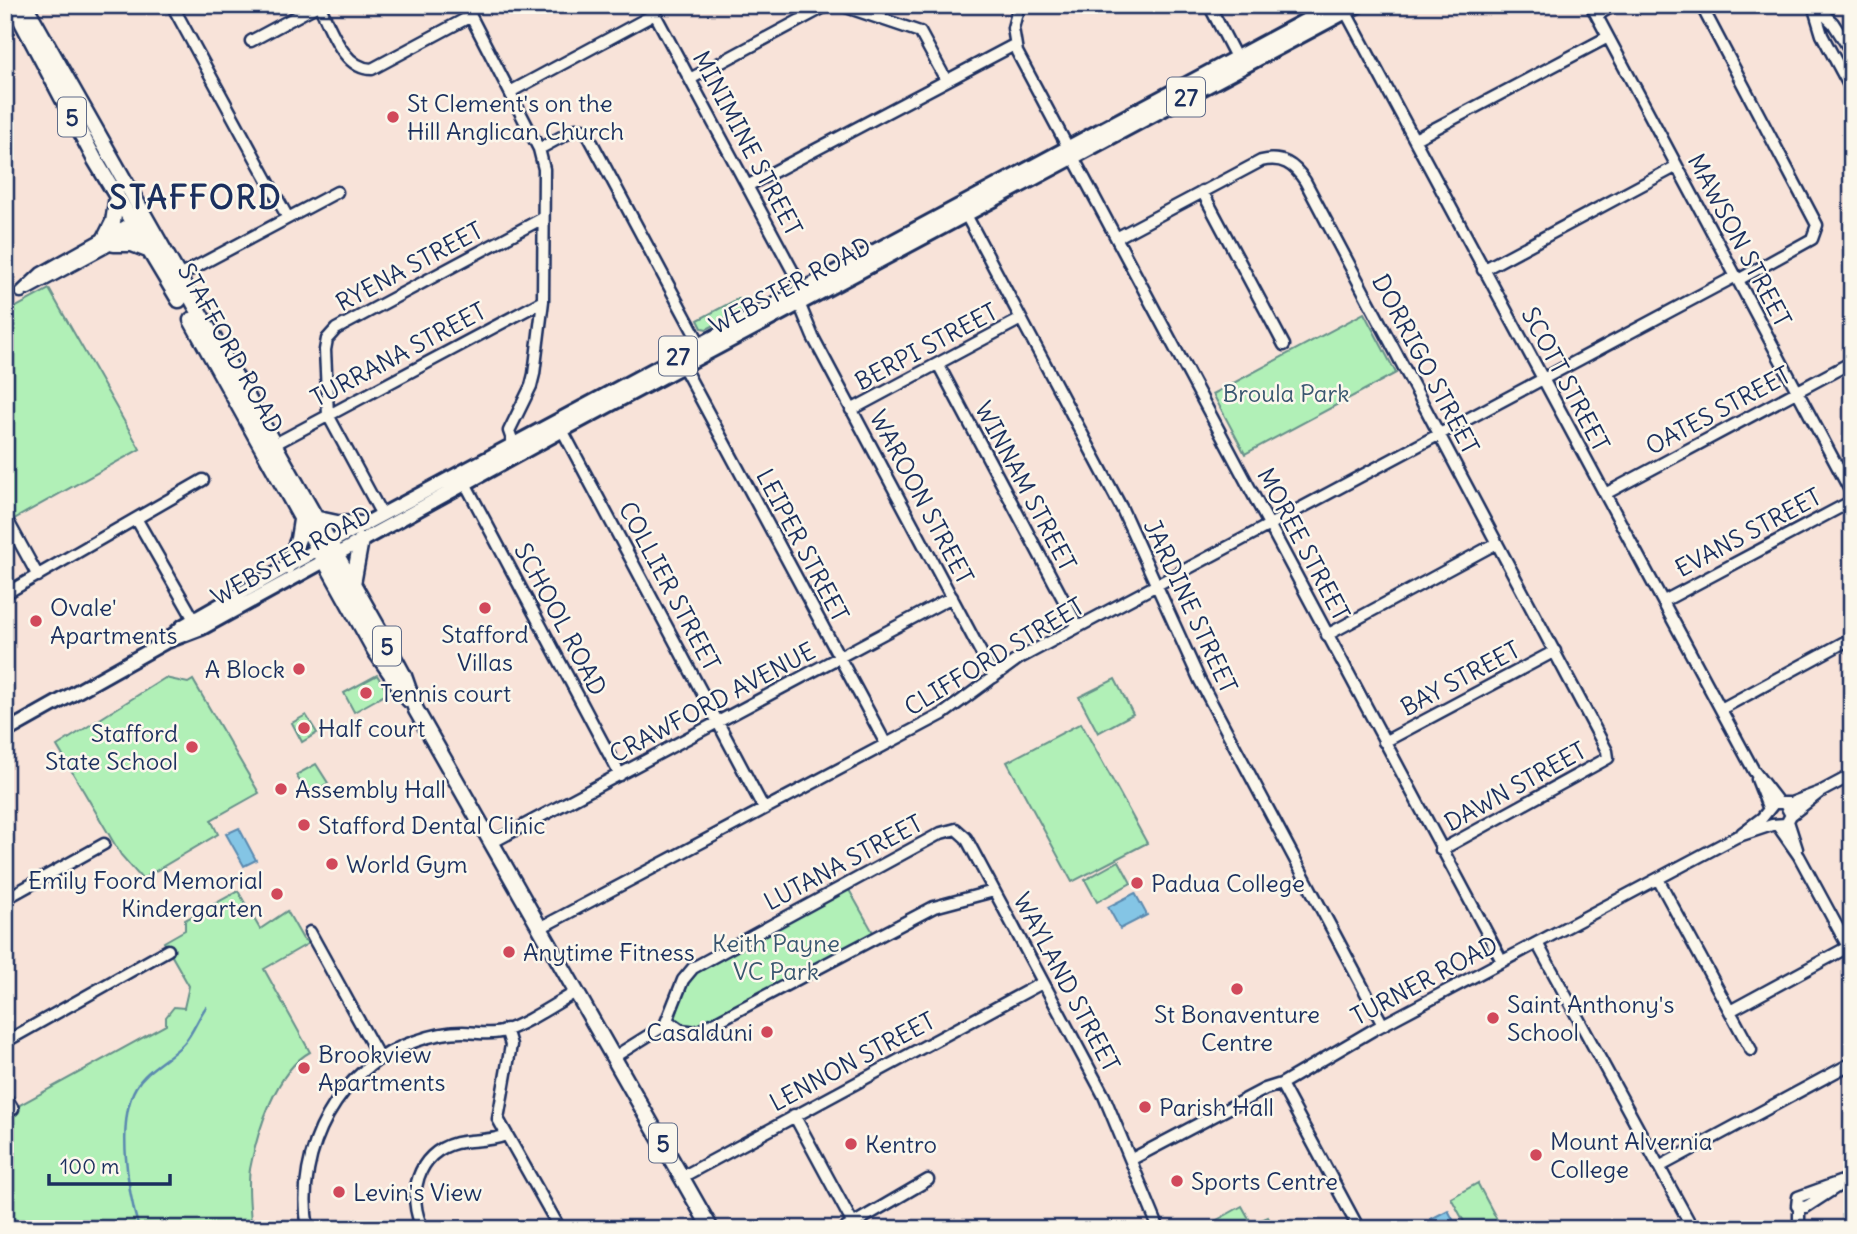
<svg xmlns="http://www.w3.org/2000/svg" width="1857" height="1234" font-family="Delius,sans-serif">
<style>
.green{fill:#b1f0b7;stroke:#66908a;stroke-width:2}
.water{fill:#84c5e5;stroke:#5a89af;stroke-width:2}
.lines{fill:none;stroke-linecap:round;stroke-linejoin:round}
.stream{stroke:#5a89af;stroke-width:2.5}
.minor-casing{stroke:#1b2f5e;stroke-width:15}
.major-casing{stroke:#1b2f5e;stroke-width:18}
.highway-casing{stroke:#1b2f5e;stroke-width:19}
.minor{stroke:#fbf7ec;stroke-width:10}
.major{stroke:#fbf7ec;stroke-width:12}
.highway{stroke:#fbf7ec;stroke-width:14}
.poi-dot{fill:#d1495b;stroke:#fbf7ec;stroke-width:2.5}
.labels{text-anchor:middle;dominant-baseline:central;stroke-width:5;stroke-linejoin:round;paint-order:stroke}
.shield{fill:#fbf7ec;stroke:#5e6b89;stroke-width:2}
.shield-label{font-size:23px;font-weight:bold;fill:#1b2f5e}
.poi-label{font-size:24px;fill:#1b2f5e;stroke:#fbf7ec;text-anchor:start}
.street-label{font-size:24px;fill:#1b2f5e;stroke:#fbf7ec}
.park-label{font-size:24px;fill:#395670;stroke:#fbf7ec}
.district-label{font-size:32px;font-weight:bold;letter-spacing:2px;fill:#1b2f5e;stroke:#fbf7ec}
</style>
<rect width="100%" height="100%" fill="#f8e3d9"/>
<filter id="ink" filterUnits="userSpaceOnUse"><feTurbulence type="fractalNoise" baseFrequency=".0143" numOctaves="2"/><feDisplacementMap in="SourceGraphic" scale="14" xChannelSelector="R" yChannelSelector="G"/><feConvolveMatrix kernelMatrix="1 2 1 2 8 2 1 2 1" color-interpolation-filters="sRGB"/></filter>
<g filter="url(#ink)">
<path class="green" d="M49,289l91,160 -135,75v-211z
M739,298l6,11 -38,20 -5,-1 -4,-8z
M1364,313l32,60 -151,81 -32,-60z
M377,675l11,18 -34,19 -10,-19z
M165,678l23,5 5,-3 66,113 -48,27 7,14 -76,45 -21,-24 -64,-109z
M1115,679l18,35 -35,19 -19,-36z
M306,715l11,18 -15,9 -10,-19z
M1081,723l66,120 -75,39 -65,-120z
M316,764l12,19 -20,12 -12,-20z
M1119,861l12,22 -34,19 -12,-22z
M848,888l26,46 -182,96 -18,-8 10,-30 10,-19z
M238,891l22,38 27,-18 16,28 6,4 -45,26 46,83c-34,18 -53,81 -60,117 -3,19 1,41 1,60h-246v-116l161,-88v-8l8,-10 10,1 5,-22 -25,-44 21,-12v-10z
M1478,1183v1l24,45h-34l-17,-31z
M1242,1206l10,18 16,-7 7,12h-74z"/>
<path class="water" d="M239,828l17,32 -12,6 -18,-32z
M1135,893l12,22 -27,14 -12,-22z
M1448,1210l10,19h-21l-6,-10z"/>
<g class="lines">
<path class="stream" d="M139,1229c-11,-37 -23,-108 -3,-142 11,-19 34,-28 48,-44 9,-10 14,-25 22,-36"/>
<g class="minor-casing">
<path id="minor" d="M172,5l116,213
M319,5c12,23 24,64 53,64l99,-53
M465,5l74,144 5,20 -1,132 -9,73 -3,12 -22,45 6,17
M650,5l147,274 4,29 12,29 181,340
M840,5l80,27 26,48
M1019,5l-6,23 4,24 485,909
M1209,5l29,56
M1342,5l412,766 24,31
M1591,5l261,489
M1701,5l116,220 -5,14 -74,41
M1813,5l9,30 30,56
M1814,5l19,18 19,30
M1597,15l18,-10
M251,41l67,-36
M690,79l138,-74
M510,92l145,-78
M1415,139l193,-102
M539,149l37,-20h7l5,6 112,209
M747,186l267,-141
M1202,191l82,154
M964,211l158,298 78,172 183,344
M1118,237l143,-76c21,-5 33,3 44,20l302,570 1,7 -167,92
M1483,270l194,-104
M177,277l160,-85
M28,289l113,-61
M21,292l20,-19 95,-53
M938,364l140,263
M683,366l203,378
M851,410l170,-91
M560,426l204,383
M273,445l270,-144
M465,483l155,292
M1605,494l247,-132
M382,515l-54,-100 -3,-65 2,-11 9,-10 207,-111
M137,520l59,103
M10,525l28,51
M5,594l198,-114
M1664,601l188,-100
M1327,635l170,-92
M1721,709l131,-71
M1384,742l171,-91
M1757,779l11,28
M1791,815l29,-23 32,-17
M1788,821l9,28
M1778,826l21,30 53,98
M1742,833l20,-15 12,-15h17l29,-11
M491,843l461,-246
M1658,879l93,171
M5,899l99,-55
M540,928l403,-214 75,-55 718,-383
M310,932l70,127
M1537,943l156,286
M1730,1011l118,-64
M668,1021l13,9 16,2 237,-125 60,-16
M506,1029l5,16 -13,74 62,110
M5,1042l163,-92
M614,1057l51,-32 18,-45 10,-12 248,-135 15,-4 10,9 138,258 55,133
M1281,1084l78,145
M5,1096l8,13
M794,1115l59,109
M1132,1159l133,-70 16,-5 92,-54 363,-193 36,-12 14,-1 5,-9 -6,-11
M1659,1167l193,-104
M682,1177l360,-194
M1848,1179l-50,18 -1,9 9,1 46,-30
M1799,1208v21
M308,1229c-14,-78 31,-163 108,-188 14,-5 32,-9 47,-9 12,0 26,3 38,0 25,-8 52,-27 75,-40
M423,1229c-17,-33 -6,-76 33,-86 17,-4 33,-1 50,-8
M844,1229l84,-49"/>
</g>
<g class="major-casing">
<path id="major" d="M168,641l34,-13 361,-198 796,-425
M5,732l162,-91 16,-15 135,-77 1016,-544"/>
</g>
<g class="highway-casing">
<path id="highway" d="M13,5l82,155 84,140
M25,5l352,621 27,50 12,34 295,519
M105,238l8,-16 4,-26
M114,244h18l18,7
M191,320l184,331 34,49
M314,518l23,5 26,1
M287,567l11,-28 3,-19
M353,584l8,-44"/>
</g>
<use href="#minor" class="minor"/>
<use href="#major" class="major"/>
<use href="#highway" class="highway"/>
</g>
</g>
<g class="poi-dot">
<circle cx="393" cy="117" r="7"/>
<circle cx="485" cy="608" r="7"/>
<circle cx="36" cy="621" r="7"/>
<circle cx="299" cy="669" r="7"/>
<circle cx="366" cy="693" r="7"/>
<circle cx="304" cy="728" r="7"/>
<circle cx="192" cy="747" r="7"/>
<circle cx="281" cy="789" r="7"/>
<circle cx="304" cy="825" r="7"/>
<circle cx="332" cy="864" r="7"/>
<circle cx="1137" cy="883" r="7"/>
<circle cx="277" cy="894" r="7"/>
<circle cx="509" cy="952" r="7"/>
<circle cx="1237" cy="989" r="7"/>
<circle cx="1493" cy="1018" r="7"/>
<circle cx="767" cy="1032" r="7"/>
<circle cx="304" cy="1068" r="7"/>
<circle cx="1145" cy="1107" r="7"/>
<circle cx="851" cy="1144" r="7"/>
<circle cx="1536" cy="1155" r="7"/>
<circle cx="1177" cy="1181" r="7"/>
<circle cx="339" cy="1192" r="7"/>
</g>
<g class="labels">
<g class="shield">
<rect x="1167" y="77.5" width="38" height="39" rx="5"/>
<rect x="58" y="97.5" width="28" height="39" rx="5"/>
<rect x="659" y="336.5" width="38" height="39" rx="5"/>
<rect x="373" y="626.5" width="28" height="39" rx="5"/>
<rect x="649" y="1123.5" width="28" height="39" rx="5"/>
</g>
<g class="shield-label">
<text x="1186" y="97">27</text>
<text x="72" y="117">5</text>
<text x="678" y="356">27</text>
<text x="387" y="646">5</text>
<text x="663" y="1143">5</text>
</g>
<g class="poi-label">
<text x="407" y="103">St Clement's on the<tspan x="407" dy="28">Hill Anglican Church</tspan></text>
<text x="50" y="607">Ovale'<tspan x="50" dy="28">Apartments</tspan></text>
<text x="485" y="634" text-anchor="middle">Stafford<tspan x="485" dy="28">Villas</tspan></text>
<text x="285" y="669" text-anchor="end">A Block</text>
<text x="380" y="693">Tennis court</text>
<text x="318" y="728">Half court</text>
<text x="178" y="733" text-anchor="end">Stafford<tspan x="178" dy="28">State School</tspan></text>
<text x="295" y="789">Assembly Hall</text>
<text x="318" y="825">Stafford Dental Clinic</text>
<text x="346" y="864">World Gym</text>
<text x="263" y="880" text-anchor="end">Emily Foord Memorial<tspan x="263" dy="28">Kindergarten</tspan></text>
<text x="1151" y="883">Padua College</text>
<text x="523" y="952">Anytime Fitness</text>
<text x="1507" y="1004">Saint Anthony's<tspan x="1507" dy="28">School</tspan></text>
<text x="1237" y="1014" text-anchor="middle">St Bonaventure<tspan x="1237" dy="28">Centre</tspan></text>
<text x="753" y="1032" text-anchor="end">Casalduni</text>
<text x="318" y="1054">Brookview<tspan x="318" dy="28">Apartments</tspan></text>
<text x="1159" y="1107">Parish Hall</text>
<text x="1550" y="1141">Mount Alvernia<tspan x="1550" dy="28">College</tspan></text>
<text x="865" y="1144">Kentro</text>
<text x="1191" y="1181">Sports Centre</text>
<text x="353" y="1192">Levin's View</text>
</g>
<g class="street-label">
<text transform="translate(748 143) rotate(62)">MINIMINE STREET</text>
<text transform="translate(1740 240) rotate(62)">MAWSON STREET</text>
<text transform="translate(409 266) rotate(-28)">RYENA STREET</text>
<text transform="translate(790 285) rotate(-28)">WEBSTER ROAD</text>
<text transform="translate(926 346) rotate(-28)">BERPI STREET</text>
<text transform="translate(231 348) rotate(61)">STAFFORD ROAD</text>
<text transform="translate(398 354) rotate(-28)">TURRANA STREET</text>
<text transform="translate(1426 364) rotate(62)">DORRIGO STREET</text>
<text transform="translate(1566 379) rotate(62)">SCOTT STREET</text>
<text transform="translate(1718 410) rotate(-28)">OATES STREET</text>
<text transform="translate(1026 486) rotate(62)">WINNAM STREET</text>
<text transform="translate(922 497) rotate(62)">WAROON STREET</text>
<text transform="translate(1748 532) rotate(-28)">EVANS STREET</text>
<text transform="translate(1304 544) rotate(62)">MOREE STREET</text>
<text transform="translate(803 545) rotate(62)">LEIPER STREET</text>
<text transform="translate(291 555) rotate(-29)">WEBSTER ROAD</text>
<text transform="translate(670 586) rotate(62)">COLLIER STREET</text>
<text transform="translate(1191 606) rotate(65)">JARDINE STREET</text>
<text transform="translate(561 619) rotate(62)">SCHOOL ROAD</text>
<text transform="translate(994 656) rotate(-31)">CLIFFORD STREET</text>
<text transform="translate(1460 678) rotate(-28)">BAY STREET</text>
<text transform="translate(712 702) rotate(-28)">CRAWFORD AVENUE</text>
<text transform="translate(1515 786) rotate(-29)">DAWN STREET</text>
<text transform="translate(843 862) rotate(-28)">LUTANA STREET</text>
<text transform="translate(1424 980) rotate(-28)">TURNER ROAD</text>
<text transform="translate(1067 982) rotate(62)">WAYLAND STREET</text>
<text transform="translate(852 1061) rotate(-28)">LENNON STREET</text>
</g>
<g class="park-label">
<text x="1286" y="393">Broula Park</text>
<text x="776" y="943">Keith Payne<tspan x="776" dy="28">VC Park</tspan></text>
</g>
<g class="district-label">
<text x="196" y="197">STAFFORD</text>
</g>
</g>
<rect width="1857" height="1234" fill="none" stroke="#fbf7ec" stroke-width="28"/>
<rect x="14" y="14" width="1829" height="1206" fill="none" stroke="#1b2f5e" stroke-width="2.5" filter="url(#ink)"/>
<path d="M49 1174v10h121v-10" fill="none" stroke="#1b2f5e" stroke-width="3.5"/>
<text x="60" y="1174" font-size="21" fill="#1b2f5e" stroke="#fbf7ec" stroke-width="5" paint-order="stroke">100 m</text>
</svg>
